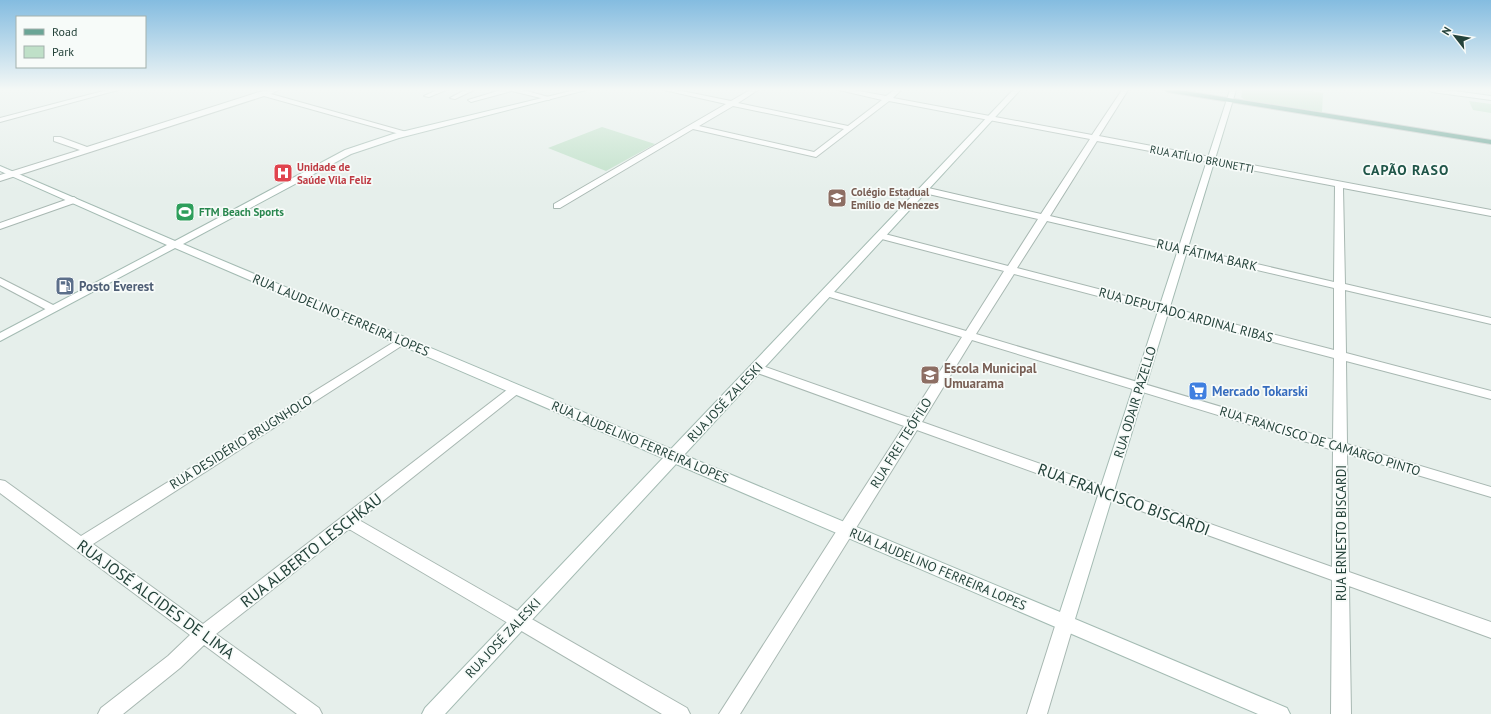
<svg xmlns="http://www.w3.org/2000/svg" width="1491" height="714" font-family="'PT Sans',sans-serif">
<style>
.green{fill:#bfe0c8}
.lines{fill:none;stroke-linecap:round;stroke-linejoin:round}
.street-casing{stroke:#a8b8b2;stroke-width:2}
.secondary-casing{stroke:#a4bbb3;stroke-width:2}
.primary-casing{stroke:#c2cac8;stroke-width:2}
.street{fill:#fff;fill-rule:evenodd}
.secondary{fill:#fff;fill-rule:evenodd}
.primary{fill:#6aa596;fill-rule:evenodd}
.labels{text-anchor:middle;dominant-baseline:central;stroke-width:3.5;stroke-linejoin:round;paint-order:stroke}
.far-street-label{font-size:11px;fill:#24423a;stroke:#f7fbf9}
.far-health-label{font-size:11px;font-weight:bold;fill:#be3a42;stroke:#f7fbf9;text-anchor:start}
.far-education-label{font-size:11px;font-weight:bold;fill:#785e54;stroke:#f7fbf9;text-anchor:start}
.far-leisure-label{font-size:11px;font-weight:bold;fill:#27864d;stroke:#f7fbf9;text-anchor:start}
.street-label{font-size:13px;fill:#24423a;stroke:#f7fbf9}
.service-label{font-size:13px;font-weight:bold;fill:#4e5e75;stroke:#f7fbf9;text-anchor:start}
.education-label{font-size:13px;font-weight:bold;fill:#785e54;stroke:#f7fbf9;text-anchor:start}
.shop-label{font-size:13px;font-weight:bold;fill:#366cbe;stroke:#f7fbf9;text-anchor:start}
.far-district-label{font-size:14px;font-weight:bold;letter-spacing:1px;fill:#1f5548;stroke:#f7fbf9}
.near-street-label{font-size:16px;fill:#24423a;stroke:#f7fbf9}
</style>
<rect width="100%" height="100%" fill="#e6efeb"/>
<path class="green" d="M1243,90h58l22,3 -1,19 -77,-12 -4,-3z
M1469,101l22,3v9l-18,-3z
M602,127l53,17 -49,27 -58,-23z"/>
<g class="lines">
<g class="street-casing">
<path id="street" d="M107,90h11l-118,32v-4z
M268,90h10l-7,4 139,39 -7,2 -139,-39 -264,85v-6l80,-25 -26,-9v-4h6l27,10 172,-55z
M437,90h9l-17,7 -5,-1z
M465,90h9l-19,9 -5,-1z
M501,90h22l29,8 -3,2 -37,-9 -41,11 -3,-2z
M664,90h13l54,11 19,-11h8l-20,13 110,23 34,-26 -43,-10h14l33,6 8,-6h7l-8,8 199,37 30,-45h6l-29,46 392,74v6l-148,-28 2,96 146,34v6l-146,-34 1,63 145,38v8l-145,-38 1,83 144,43v10l-144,-43 2,118 142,50v16l-142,-52 2,128h-20l1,-134 -415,-150 -177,284h-21l185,-288 -152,-55 -2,-3 2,-3h8l150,53 52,-81 -139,-42 -1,-2 1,-2h8l135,40 38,-60 -126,-33 -2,-2 5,-3 127,33 30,-47 -114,-26 -4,-3 4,-3 117,27 49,-75 -201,-38 -73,56 -123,-28 -133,79h-6v-4l172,-100zM733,106l111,23 -30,23 -115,-26zM1097,141l238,45 -1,96 -284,-66zM1047,221l287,67v62l-317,-82zM1014,274l320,84 -1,82 -357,-106zM972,340l361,110 -1,117 -410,-145z
M74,197l4,3 -1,2 -77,27v-6z
M0,278l57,29 2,2 -6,3 -4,-1 -49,-26z
M402,337l4,2 2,2 -2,2 -313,201 110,80 309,-238h8l2,3 -2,3 -161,128 328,188 3,6h-28l-313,-185 -133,105 103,74 3,6h-25l-93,-69 -24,23 -57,46h-25l3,-6 67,-52 22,-21 -190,-142v-13l5,1 76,55z
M1065,616l6,2 3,5 -27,91h-20l29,-91 3,-5z"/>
</g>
<g class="secondary-casing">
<path id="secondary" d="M575,90h11l-187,48 -48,16 -168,90 488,205 342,-359h7l-336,365 376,157 170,-522h6l-161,529 212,89 3,6h-32l-582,-250 -231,250h-23l3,-6 238,-250 -488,-210 -175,93v-8l167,-88 -167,-74v-5l175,75 170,-91 48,-16z
M1429,90h18l44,6v4l-59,-8z"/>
</g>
<g class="primary-casing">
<path id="primary" d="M1164,90h15l312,50v4l-324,-52z"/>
</g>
<use href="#street" class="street"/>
<use href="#secondary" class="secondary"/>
<use href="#primary" class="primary"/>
</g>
<linearGradient id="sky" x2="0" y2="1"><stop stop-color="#84bce0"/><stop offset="0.47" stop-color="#f4f8f6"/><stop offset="1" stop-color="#f4f8f6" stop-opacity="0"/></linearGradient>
<rect width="1491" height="190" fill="url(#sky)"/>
<defs>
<g id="hospital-square" transform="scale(1)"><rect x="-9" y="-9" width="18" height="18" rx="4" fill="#e0444e" stroke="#f7fbf9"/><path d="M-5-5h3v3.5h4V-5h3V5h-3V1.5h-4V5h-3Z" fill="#fff"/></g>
<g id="school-square" transform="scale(1)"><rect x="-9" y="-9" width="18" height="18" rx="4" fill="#8d6e63" stroke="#f7fbf9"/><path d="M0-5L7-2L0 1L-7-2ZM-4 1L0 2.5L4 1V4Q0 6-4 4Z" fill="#fff"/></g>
<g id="stadium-square" transform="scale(1)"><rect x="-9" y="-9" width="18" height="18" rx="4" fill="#2e9e5b" stroke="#f7fbf9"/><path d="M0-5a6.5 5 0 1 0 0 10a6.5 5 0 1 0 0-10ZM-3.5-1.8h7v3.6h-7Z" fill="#fff"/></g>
<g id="fuel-square" transform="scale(1)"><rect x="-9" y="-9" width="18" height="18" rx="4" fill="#5c6f8a" stroke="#f7fbf9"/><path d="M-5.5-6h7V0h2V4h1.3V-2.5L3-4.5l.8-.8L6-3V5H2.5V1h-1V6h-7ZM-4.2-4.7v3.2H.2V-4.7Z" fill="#fff"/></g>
<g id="supermarket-square" transform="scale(1)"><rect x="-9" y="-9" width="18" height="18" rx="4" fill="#3f7fe0" stroke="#f7fbf9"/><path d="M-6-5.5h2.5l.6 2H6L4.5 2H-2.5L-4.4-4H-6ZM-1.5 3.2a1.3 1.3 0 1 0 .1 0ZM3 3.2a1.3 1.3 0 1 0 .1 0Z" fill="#fff"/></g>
</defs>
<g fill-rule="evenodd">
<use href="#hospital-square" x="283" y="173"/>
<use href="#school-square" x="837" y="198"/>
<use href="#stadium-square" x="185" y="212"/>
<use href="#fuel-square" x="65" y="286"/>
<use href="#school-square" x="930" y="375"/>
<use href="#supermarket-square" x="1198" y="391"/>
</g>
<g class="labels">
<g class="far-street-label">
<text transform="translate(1202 159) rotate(11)">RUA ATÍLIO BRUNETTI</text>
</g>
<g class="far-health-label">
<text x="297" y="167">Unidade de<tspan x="297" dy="13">Saúde Vila Feliz</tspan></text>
</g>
<g class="far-education-label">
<text x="851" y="192">Colégio Estadual<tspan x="851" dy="13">Emílio de Menezes</tspan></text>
</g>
<g class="far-leisure-label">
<text x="199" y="212">FTM Beach Sports</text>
</g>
<g class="street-label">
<text transform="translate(1207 255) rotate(13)">RUA FÁTIMA BARK</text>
<text transform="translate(341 315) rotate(23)">RUA LAUDELINO FERREIRA LOPES</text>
<text transform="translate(1186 315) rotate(15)">RUA DEPUTADO ARDINAL RIBAS</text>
<text transform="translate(725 402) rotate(-47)">RUA JOSÉ ZALESKI</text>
<text transform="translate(1135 402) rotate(-73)">RUA ODAIR PAZELLO</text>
<text transform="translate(1320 441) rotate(17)">RUA FRANCISCO DE CAMARGO PINTO</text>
<text transform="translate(241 442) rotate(-32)">RUA DESIDÉRIO BRUGNHOLO</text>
<text transform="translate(640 442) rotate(23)">RUA LAUDELINO FERREIRA LOPES</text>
<text transform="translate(901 443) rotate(-58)">RUA FREI TEÓFILO</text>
<text transform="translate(1341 533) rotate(-90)">RUA ERNESTO BISCARDI</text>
<text transform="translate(938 569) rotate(23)">RUA LAUDELINO FERREIRA LOPES</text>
<text transform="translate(503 638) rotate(-47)">RUA JOSÉ ZALESKI</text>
</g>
<g class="service-label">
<text x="79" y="286">Posto Everest</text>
</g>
<g class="education-label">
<text x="944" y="368">Escola Municipal<tspan x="944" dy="15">Umuarama</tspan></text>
</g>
<g class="shop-label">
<text x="1212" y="391">Mercado Tokarski</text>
</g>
<g class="far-district-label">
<text x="1406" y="170">CAPÃO RASO</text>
</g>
<g class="near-street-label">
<text transform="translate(1124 499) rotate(20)">RUA FRANCISCO BISCARDI</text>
<text transform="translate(311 550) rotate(-38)">RUA ALBERTO LESCHKAU</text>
<text transform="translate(156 599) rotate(36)">RUA JOSÉ ALCIDES DE LIMA</text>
</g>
</g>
<rect x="16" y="16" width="130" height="52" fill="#f7fbf9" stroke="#a3b1ad"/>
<rect x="24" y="29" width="20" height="6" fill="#6aa596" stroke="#a3b1ad"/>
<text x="52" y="36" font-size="12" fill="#24423a">Road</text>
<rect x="24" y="46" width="20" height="12" fill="#bfe0c8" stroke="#a3b1ad"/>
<text x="52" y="56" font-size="12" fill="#24423a">Park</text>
<g transform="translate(1455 36) rotate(301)" stroke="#f7fbf9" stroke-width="3" paint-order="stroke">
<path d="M0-3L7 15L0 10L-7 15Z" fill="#24423a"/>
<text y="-6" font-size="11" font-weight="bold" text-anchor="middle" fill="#24423a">N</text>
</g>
</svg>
